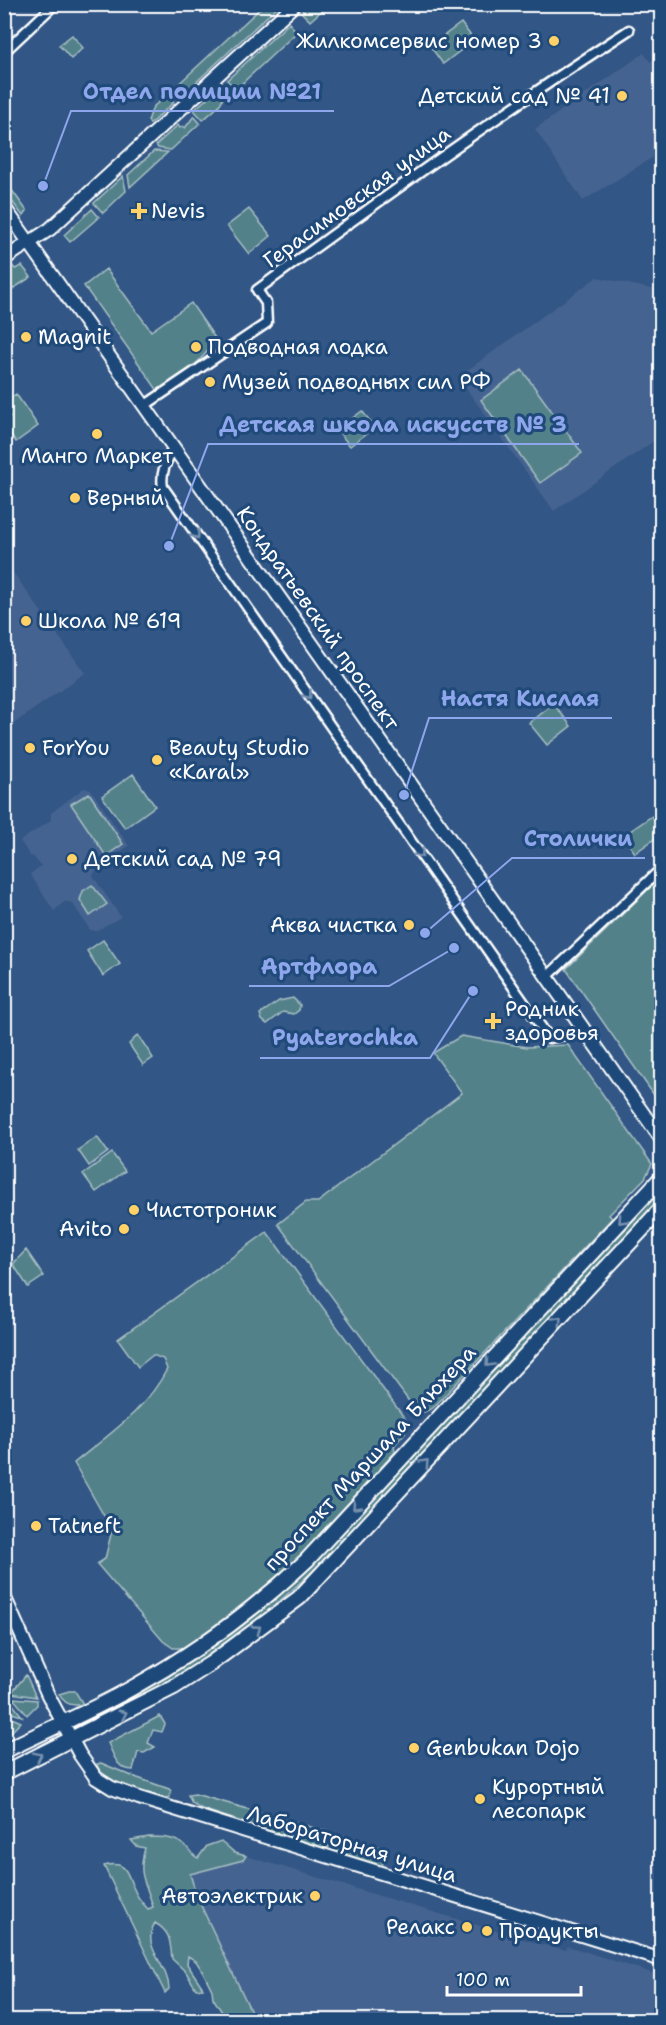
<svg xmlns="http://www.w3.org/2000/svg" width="666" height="2025" font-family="'Shantell Sans',sans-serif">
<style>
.built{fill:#456390}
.green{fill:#53818a;stroke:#a9c0c4;stroke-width:1.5}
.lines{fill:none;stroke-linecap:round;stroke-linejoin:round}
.street-casing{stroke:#fff;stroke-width:13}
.secondary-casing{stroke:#fff;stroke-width:16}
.primary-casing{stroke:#fff;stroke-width:18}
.street{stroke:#1f4a7a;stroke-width:8}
.secondary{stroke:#1f4a7a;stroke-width:12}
.primary{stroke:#1f4a7a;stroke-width:14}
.oneway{stroke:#7992af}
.poi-dot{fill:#ffd166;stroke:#1f4a7a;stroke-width:2}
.labels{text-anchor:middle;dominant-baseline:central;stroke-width:6;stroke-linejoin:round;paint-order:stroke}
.poi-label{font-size:21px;fill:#fff;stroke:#1f4a7a;text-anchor:start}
.street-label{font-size:21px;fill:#fff;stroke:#1f4a7a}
.leader{fill:none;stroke:#8ea6ec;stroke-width:2}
.callout-dot{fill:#8ea6ec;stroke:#1f4a7a;stroke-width:2}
.callout-label{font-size:22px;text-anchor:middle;font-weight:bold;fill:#8ea6ec;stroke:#1f4a7a;stroke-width:6;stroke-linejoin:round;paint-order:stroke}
</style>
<rect width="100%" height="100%" fill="#325685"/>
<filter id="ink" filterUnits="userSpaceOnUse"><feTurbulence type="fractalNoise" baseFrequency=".0167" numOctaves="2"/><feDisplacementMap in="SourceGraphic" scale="12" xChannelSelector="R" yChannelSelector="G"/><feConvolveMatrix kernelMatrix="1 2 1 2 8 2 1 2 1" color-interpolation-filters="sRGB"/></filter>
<g filter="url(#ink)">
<path class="built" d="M644,53l6,9 11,-8v98l-78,49 -48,-72z
M597,277l59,13 5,4v142l-107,75 -96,-134z
M5,561l80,112 -80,57h-1z
M84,788l7,2 38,56 -31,21 -5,9 28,41 -25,14 -6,-1 -17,-26 -4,-2h-5l-10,9 -24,-37 11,-8 -8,-10 -2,1 -11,-16 31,-21v-7z
M246,1856l294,88 26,6 2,-4 93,30v44h-406l-58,-123 -7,-23 53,-14z"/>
<path class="green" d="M265,4l9,1 3,2 -98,91 -7,-8z
M309,4h19v1l-18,16 -9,-9z
M289,23l8,9 -61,57 -9,-9z
M461,23l13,17 -31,24 -13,-18z
M72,35l11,13 -12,11 -12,-14z
M222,85c7,16 -8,25 -19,35l-9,-10z
M167,95l7,7 -24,22 -2,-3 5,-14z
M194,116l6,7 -29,27 -13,-2 -2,-3 22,-20 2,3 3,-2 2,2z
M154,151l14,1 -38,35 -2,-12z
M123,176l3,15 -23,22 -9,-10z
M11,189l16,22 -4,5 -18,-24z
M92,209l7,8 -29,25 -6,-7z
M249,209l22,27 -22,18 -22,-28z
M11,264l4,5 7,-3 9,11 -26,17v-26z
M106,269l45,62 40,-28 26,38 -22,24 -37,26 -74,-105z
M522,370l60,83 -42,30 -59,-83z
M16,394l22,32 -22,16 -11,-16v-4l5,-5 -5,-8v-7z
M362,411l13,16 -25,19 -13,-16z
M554,704l17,22 -24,19 -18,-22z
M133,774l22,32 -30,22 -23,-32z
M89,793l34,51 -17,12 -35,-52z
M652,816l9,13v5l-26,19 -12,-17z
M661,877v228l-95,-136z
M92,885l15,19 -17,12 -10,-16 3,-9z
M103,940l17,24 -17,12 -16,-25z
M293,998l7,7 -1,5 -5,4 -11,-2 -16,12 -5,-4 -2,-6 19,-13z
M138,1035l15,23 -10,7 -14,-21z
M461,1036l66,11 41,-2 84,119 -7,14 -36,37 3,3 -179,190 -9,4 -8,-2 -5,-6 -133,-180 28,-22h12l144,-109 -29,-40z
M97,1137l11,15 -19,14 -11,-16z
M112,1153l13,18 -29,21 -13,-18z
M661,1191v8l-340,364c-46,44 -97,88 -152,120 -30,16 -61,30 -92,45v-4c82,-43 149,-83 219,-145z
M267,1232l139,188 1,10 -13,16 1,6 -98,107 -53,45 -60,44h-11l-10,-7 -66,-77 8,-5 7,-29 -38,-67c34,-28 73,-54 93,-94l-4,-10 -10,-4 -15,12 -20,-28z
M26,1250l18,26 -16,11 -15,-23z
M26,1675l10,22 -25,-4z
M69,1691h6l8,13c-11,3 -19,0 -24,-10z
M7,1698h1l14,18 -17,-5v-10z
M13,1698l24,2v5l-10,10z
M5,1715l16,7 -9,9 -7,3z
M160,1716l5,8 -3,8 -9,-2 -5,13 7,4 -11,6 -6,-1 -5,18c-16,0 -19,-14 -25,-27z
M101,1763l31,13 37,13 2,2 -1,6 -5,1c-17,-5 -65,-15 -68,-34z
M195,1794l137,39 -3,14 -6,2 -121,-40 -10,-6 -4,-8z
M339,1835l50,15 -9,19 -45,-17z
M149,1837c12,0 25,0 35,8 6,4 7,10 14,13l9,-12 14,-5 14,12 11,3 -3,4 -53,14 7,23 58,123h-28l-14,-22 -1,-8 -9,-18 -7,-11 -8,-5 -1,8 16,24 -7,1 -10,-17 -14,-13c-2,-17 -1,-27 -17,-36 -15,24 14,42 14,66l-4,4 -61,-127c24,-6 22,7 30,23 3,8 8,14 14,20l5,-2c-7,-26 -16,-30 -8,-59l-9,-2 -5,-6z"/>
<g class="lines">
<g class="street-casing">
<path id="street" d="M4,52l51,-48
M144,406l123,-83 -1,-20 -9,-13c122,-89 245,-178 372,-260
M173,448c-6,13 -13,24 -10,39l386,551 36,-7
M547,977l115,-109"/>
</g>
<g class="secondary-casing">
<path id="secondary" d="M4,207l658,933
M4,259l46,-30 245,-225
M4,1596l44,99 32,60 16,23 16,10 27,10 523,162"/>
</g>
<g class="primary-casing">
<path id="primary" d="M4,1751c43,-21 87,-40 128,-63 63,-35 123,-79 175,-128l355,-383
M4,1773l170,-86 36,-23 89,-66 363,-390"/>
</g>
<use href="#street" class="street"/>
<use href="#secondary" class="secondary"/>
<use href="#primary" class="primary"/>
</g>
<defs><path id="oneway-chevron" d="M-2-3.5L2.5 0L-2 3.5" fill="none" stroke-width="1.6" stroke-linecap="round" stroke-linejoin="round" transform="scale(1.5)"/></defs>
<g class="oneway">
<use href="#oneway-chevron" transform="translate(196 535) rotate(55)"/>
<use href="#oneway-chevron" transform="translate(308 695) rotate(55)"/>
<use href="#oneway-chevron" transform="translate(420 854) rotate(55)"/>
<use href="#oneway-chevron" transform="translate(622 1220) rotate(133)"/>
<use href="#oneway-chevron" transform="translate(558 1320) rotate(-47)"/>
<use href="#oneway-chevron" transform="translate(489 1363) rotate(133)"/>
<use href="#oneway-chevron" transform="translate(425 1463) rotate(-47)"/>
<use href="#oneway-chevron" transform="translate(356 1506) rotate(133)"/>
<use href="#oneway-chevron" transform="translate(257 1629) rotate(-36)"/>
<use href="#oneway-chevron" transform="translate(123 1714) rotate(-25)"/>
<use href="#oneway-chevron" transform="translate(38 1756) rotate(-26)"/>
</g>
</g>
<g class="poi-dot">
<circle cx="554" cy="41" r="6"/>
<circle cx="622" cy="96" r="6"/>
<path d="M136 202h6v6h6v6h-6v6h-6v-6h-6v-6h6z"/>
<circle cx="26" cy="337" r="6"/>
<circle cx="196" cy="347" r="6"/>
<circle cx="210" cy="382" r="6"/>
<circle cx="97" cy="434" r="6"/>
<circle cx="75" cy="498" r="6"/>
<circle cx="26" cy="621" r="6"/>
<circle cx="30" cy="748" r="6"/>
<circle cx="157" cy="760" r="6"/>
<circle cx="72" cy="859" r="6"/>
<circle cx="409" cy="925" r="6"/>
<path d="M490 1012h6v6h6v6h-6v6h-6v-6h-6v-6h6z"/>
<circle cx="134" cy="1210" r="6"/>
<circle cx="124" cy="1229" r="6"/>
<circle cx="36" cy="1526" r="6"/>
<circle cx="414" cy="1748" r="6"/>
<circle cx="480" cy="1799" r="6"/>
<circle cx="315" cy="1896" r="6"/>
<circle cx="467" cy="1927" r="6"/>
<circle cx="487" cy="1931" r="6"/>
</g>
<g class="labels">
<g class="poi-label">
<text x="542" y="41" text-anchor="end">Жилкомсервис номер 3</text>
<text x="610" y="96" text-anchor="end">Детский сад № 41</text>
<text x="151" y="211">Nevis</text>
<text x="38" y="337">Magnit</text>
<text x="208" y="347">Подводная лодка</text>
<text x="222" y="382">Музей подводных сил РФ</text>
<text x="97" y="456" text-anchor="middle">Манго Маркет</text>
<text x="87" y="498">Верный</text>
<text x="38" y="621">Школа № 619</text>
<text x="42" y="748">ForYou</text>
<text x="169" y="748">Beauty Studio<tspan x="169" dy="24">«Karal»</tspan></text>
<text x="84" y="859">Детский сад № 79</text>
<text x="397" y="925" text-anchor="end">Аква чистка</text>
<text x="505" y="1009">Родник<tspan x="505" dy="24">здоровья</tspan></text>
<text x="146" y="1210">Чистотроник</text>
<text x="112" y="1229" text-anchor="end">Avito</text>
<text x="48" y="1526">Tatneft</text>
<text x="426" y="1748">Genbukan Dojo</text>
<text x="492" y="1787">Курортный<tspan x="492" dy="24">лесопарк</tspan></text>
<text x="303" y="1896" text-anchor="end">Автоэлектрик</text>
<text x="455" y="1927" text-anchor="end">Релакс</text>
<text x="499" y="1931">Продукты</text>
</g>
<g class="street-label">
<text transform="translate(357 197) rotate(-36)">Герасимовская улица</text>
<text transform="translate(318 618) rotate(55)">Кондратьевский проспект</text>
<text transform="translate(370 1458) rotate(-47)">проспект Маршала Блюхера</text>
<text transform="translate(352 1844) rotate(17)">Лабораторная улица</text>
</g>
</g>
<path class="leader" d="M43 186L71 111H334M169 546L208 444H579M404 795L429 718H612M425 933L512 858H645M454 948L389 986H249M473 991L430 1058H260"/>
<g class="callout-dot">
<circle cx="43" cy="186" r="6"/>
<circle cx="169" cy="546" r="6"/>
<circle cx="404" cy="795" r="6"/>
<circle cx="425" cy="933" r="6"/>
<circle cx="454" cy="948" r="6"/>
<circle cx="473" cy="991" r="6"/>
</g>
<g class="callout-label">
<text x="202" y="99">Отдел полиции №21</text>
<text x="393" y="432">Детская школа искусств № 3</text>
<text x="520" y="706">Настя Кислая</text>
<text x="578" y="846">Столички</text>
<text x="319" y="974">Артфлора</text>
<text x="345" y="1045">Pyaterochka</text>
</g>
<rect width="666" height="2025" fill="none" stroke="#1f4a7a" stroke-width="24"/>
<rect x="12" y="12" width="642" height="2001" fill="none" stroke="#fff" stroke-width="2" filter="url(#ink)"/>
<path d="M447 1986v9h134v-9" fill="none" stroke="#ffffff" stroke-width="3"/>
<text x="456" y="1986" font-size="18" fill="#ffffff" stroke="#1f4a7a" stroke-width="4.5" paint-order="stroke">100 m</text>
</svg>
